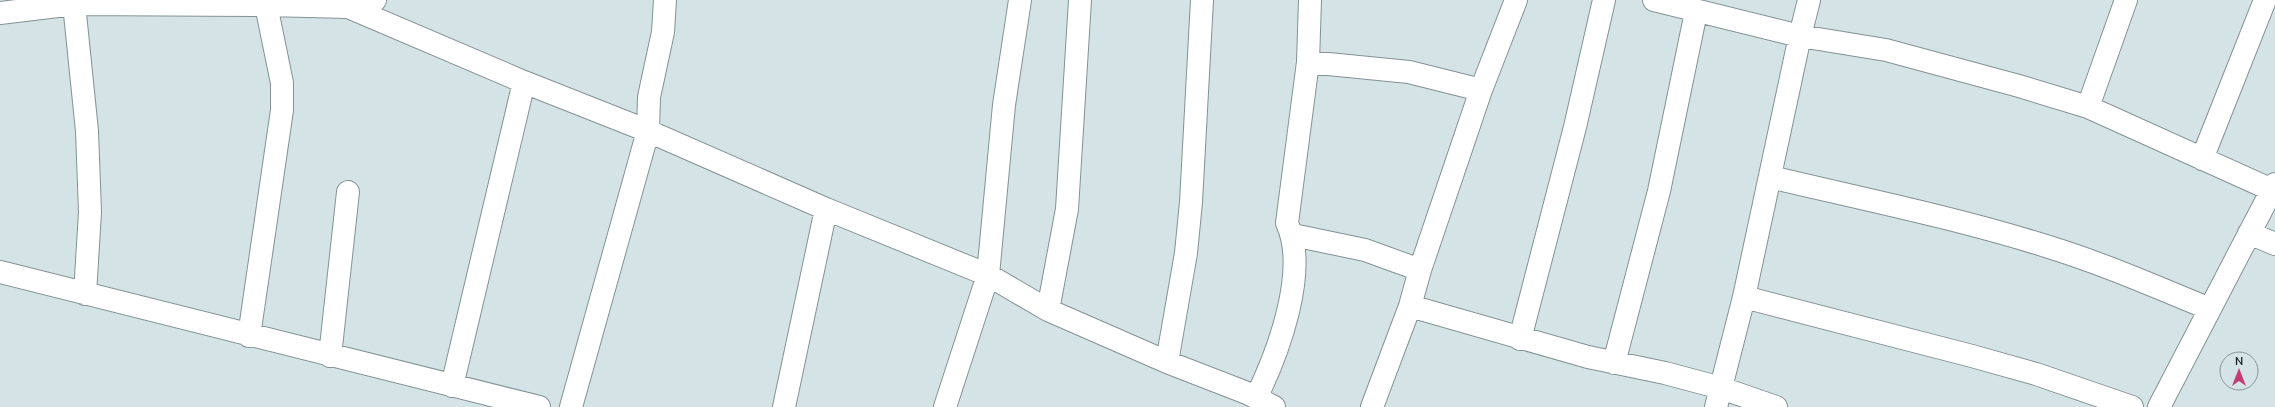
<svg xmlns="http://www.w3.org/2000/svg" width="2275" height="407" font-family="'Nunito Sans',sans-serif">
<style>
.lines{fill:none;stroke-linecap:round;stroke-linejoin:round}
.minor-casing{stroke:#849295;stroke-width:24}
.minor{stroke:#fff;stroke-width:22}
</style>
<rect width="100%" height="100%" fill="#d4e3e6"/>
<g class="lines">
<g class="minor-casing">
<path id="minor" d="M1654,0l146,36 86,14 133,36 69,21 184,83
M74,4l13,127 3,81 -5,82
M348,7l176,75 124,49 178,78 162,66 60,35 119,52 80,31 27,14
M0,13l74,-9 192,1 82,2 27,-7
M1308,62l101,10 72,18
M2088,107l38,-107
M2202,159l63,-159
M1770,177c93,22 187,41 279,70 55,17 107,40 161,62
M2249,233l26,11
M1293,235l72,15 55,20
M0,272l539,135
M1744,297l228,59 64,18 96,33
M1410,306l178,51 77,16 56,15 55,19
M1048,310l19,-101 13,-209
M249,336l33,-226v-27l-16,-78
M1520,339l55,-212 29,-127
M330,356l18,-164
M1167,362l19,-109 5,-51 11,-202
M1614,363l45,-172 37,-179
M452,386l72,-304
M1256,398c22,-45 53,-127 31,-175l21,-161 2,-62
M571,407l77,-276 1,-34 14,-65 2,-32
M784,407l42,-198
M945,407l43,-132 16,-170 16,-105
M1372,407l38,-101 10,-36 61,-180 35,-90
M1716,407l28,-110 56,-261 9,-36
M2159,407l116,-223"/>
</g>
<use href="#minor" class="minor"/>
</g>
<g transform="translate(2239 371)"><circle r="19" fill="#d4e3e6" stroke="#8a9597"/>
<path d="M0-3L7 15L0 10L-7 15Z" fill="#c43a72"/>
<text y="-6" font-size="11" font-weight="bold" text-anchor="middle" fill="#1b2021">N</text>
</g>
</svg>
